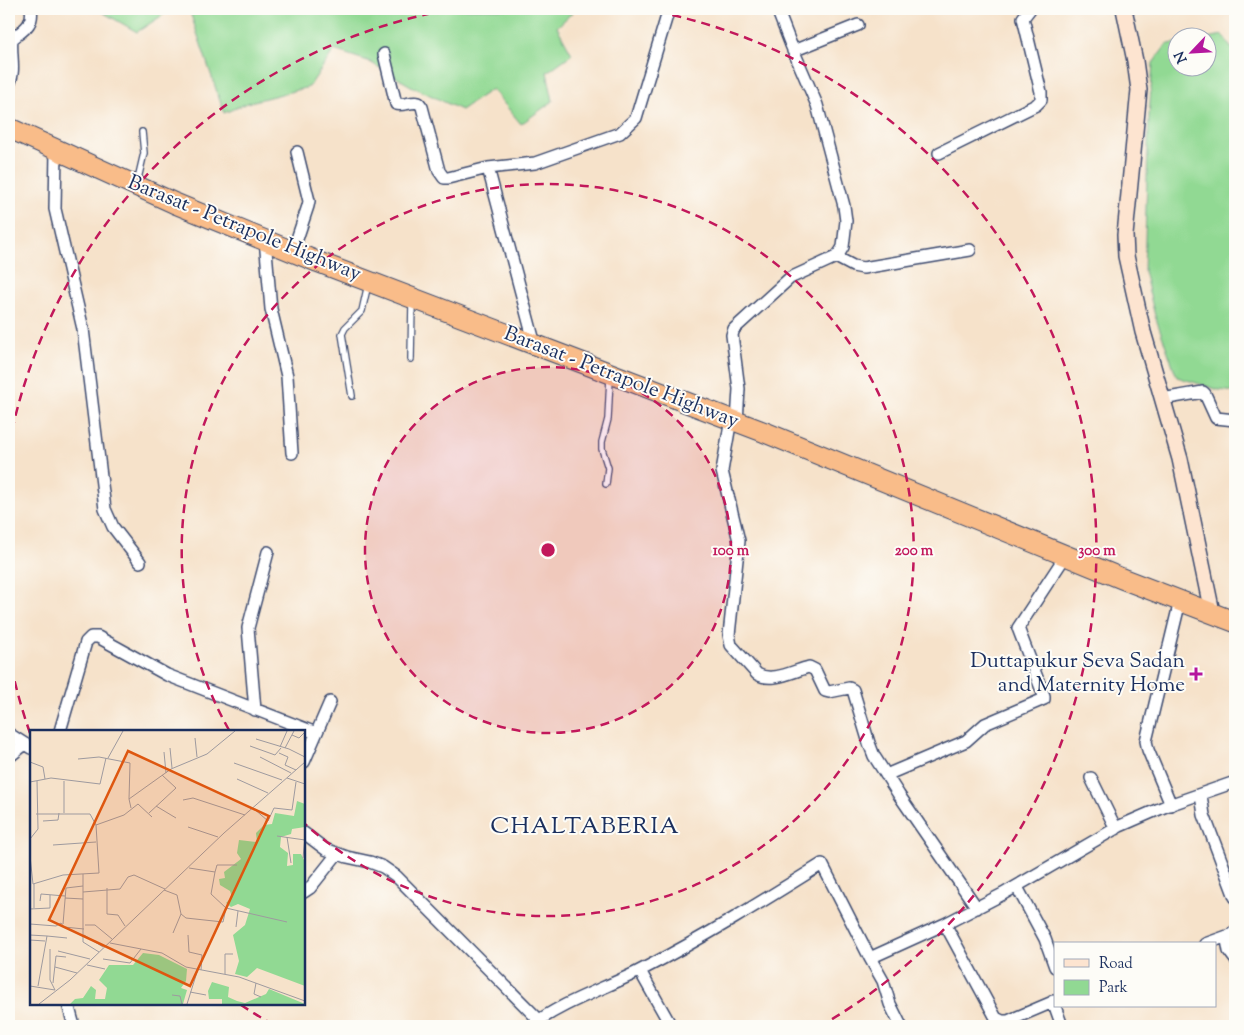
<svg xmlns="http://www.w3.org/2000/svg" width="1244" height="1035" font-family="'Sorts Mill Goudy',serif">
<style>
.green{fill:#91d993;stroke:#568478}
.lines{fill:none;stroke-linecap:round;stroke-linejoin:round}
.lane-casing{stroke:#3c4a6e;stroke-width:8}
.street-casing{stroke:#3c4a6e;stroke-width:14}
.secondary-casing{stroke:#3c4a6e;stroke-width:18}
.highway-casing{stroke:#3c4a6e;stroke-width:22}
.lane{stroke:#fff;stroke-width:5.5}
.street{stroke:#fff;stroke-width:11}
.secondary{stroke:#fde4d0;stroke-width:15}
.highway{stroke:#f9bc89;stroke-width:20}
.ring{fill:none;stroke:#c2185b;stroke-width:2.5;stroke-dasharray:9 6}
.poi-dot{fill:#b5179e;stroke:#fdfcf7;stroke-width:2}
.labels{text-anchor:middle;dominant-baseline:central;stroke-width:4;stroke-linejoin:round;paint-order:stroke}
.street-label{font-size:21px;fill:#1b2f5e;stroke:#fdfcf7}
.poi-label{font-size:21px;fill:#1b2f5e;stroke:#fdfcf7;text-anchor:end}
.quarter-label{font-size:24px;letter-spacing:1px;fill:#1b2f5e;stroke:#fdfcf7}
.inset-road{fill:none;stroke:#9e9a9f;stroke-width:1}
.view{fill:#de5710;fill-opacity:0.15;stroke:#de5710;stroke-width:2.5}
.inset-edge{fill:none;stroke:#1b2f5e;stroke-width:2.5}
.centre{fill:#c2185b;stroke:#fdfcf7;stroke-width:2.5}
.ring-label{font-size:15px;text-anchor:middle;font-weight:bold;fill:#c2185b;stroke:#fdfcf7;stroke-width:4;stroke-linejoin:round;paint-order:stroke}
</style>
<rect width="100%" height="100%" fill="#fdfcf7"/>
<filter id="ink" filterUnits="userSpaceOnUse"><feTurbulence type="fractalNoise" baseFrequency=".02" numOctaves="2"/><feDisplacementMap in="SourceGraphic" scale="10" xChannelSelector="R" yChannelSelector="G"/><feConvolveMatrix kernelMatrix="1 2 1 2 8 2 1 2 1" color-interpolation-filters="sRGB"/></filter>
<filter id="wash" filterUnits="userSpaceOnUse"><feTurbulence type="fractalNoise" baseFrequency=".0096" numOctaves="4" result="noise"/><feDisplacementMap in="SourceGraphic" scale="20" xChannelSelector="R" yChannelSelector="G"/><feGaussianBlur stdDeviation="1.12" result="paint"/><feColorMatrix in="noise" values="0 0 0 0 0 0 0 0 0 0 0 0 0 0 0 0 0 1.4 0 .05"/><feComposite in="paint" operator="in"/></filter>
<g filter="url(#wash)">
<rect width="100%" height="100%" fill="#f6e2ca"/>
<path class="green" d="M97,9h75l-35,23z
M189,9h387l-19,18 15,27 -25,18 6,29 -32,23 -29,-35 -31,21 -50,-24 -43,-25 -34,-11 -25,37 -59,15 -26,11z
M1223,35l8,13h4v344l-16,-2 -42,-13 -22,-61 -11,-45 5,-155 4,-53 14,-19 9,-1v25h30l1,-30z"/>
</g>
<g filter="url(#ink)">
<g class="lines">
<g class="lane-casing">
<path id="lane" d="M137,183l7,-30 -2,-21
M411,359l1,-57
M352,396l-10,-62 3,-6 17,-17 6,-27
M606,484l2,-16 -6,-19v-7l6,-23 2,-41"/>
</g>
<g class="street-casing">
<path id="street" d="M793,51l65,-26
M384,54l12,50c7,2 15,-3 23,-1l3,4 17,64 5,7h4l40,-10
M9,84c7,-14 1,-30 3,-45 11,-9 22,-14 19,-30
M56,150l-1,59 28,120 22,180 8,18 27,35
M939,153l97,-48 5,-5v-8l-18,-74 7,-9
M265,239l6,70 16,67 5,77
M293,251l15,-45 1,-5 -12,-49
M836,257l17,9 10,2 107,-18
M535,345l-47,-177 47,-5 85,-30 16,-15 33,-109
M1162,399l41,-7 2,2 11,24 19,2
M731,419l-9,52 17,70 -10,94 2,10 26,29c15,9 36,-3 52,-7l6,3 10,21 4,1 20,-4 4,2 16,53 5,13 25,39 78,113
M737,422l2,-33 -7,-54 2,-6 56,-51 46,-21 4,-5 3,-5 3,-26 -2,-15 -27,-101 -26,-60 -14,-36
M255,710l-7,-82 20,-76
M60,731l26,-89 5,-5h7l69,38 149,58
M9,734l22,14
M9,757l16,-13
M304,762l26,-60
M886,775l80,-34 19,-17 59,-25v-3l-26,-68 48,-73
M1091,778l25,51
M1201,795l3,20 31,82
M1171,805l-23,-55 -2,-9 34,-140
M304,833l21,16 22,8 23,5 13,5 13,9 143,144
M1017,887l28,52 10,28
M304,892l6,-4 27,-34
M945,924l51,94 6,3h6l47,-20
M1235,931l-8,9 2,11 6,8
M1205,944l25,-9
M870,958l75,-34 58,-30 117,-68 46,-20 69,-24
M640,971l31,55
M1053,1001l9,25
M68,1004l6,22
M531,1026c33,-25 76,-38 112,-57 62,-32 120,-68 179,-105l48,94 13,23 7,23 11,22"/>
</g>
<g class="secondary-casing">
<path id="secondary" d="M1124,9l11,52 4,29 -14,145 1,21 17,76 37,127 32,153"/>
</g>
<g class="highway-casing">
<path id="highway" d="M9,128l165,75 144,59 446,170 359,147 112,43"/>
</g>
<use href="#lane" class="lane"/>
<use href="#street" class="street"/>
<use href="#secondary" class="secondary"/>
<use href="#highway" class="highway"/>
</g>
</g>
<circle cx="548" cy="550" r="183" fill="#c2185b" fill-opacity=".12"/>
<g class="ring">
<circle cx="548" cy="550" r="183"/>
<path d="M229 730A366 366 0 1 1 305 824"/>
<path d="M274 1025A549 549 0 0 1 241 1005M30 733A549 549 0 0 1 9 655M9 445A549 549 0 0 1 453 9M643 9A549 549 0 0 1 822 1025"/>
</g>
<path class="poi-dot" d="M1193.5 666.5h5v5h5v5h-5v5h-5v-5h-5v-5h5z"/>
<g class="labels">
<g class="street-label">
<text transform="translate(244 229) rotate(22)">Barasat - Petrapole Highway</text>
<text transform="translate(621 378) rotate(21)">Barasat - Petrapole Highway</text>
</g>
<g class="poi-label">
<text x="1185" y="662">Duttapukur Seva Sadan<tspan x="1185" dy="24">and Maternity Home</tspan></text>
</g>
<g class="quarter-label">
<text x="585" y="827">CHALTABERIA</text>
</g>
</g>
<g transform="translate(30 730)">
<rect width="275" height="275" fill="#f6e2ca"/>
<path d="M267,71l8,3v23l-13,2 -1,5 -10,3 -1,10 8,6 -1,13 6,-1v-11h8l4,8v124l-48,-18 -10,9 -12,-3 4,-13 -6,-26 12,-10 5,-16 -12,-5 -7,3 -5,-4 6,-6 -2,-6 -10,-6 -1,-6 6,-1 -1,-6 17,-13 -4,-6 2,-13 18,2 -1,-9 8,-8 8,-1 3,-11 19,3zM113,223l16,2 28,14 -1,12 -5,7 6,2 -4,14h-113l5,-5 8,-1 8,-12 5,4 -1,9h10l2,-11 -8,-8 10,-15h24zM182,252l17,5 -1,10 9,4 8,2 21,-9 3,-5 36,15h-83v-5h-13l-1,-8z" fill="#91d993"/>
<path class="inset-road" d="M262,5l7,3 6,-6M165,8l2,19M226,9l33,10 16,8M220,16l25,9 6,-7M250,17l7,-16M140,18l2,20M255,18l9,-17M134,22l2,21M249,23l9,4 -3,8 11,5M230,27l31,16M78,28l15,-27M48,29l21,-2 31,6 -1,36M0,32l13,5 2,12M204,33l48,17M257,48l18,6M207,49l31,14M0,52l21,-4 49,6 6,-26M153,70l10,-2 52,17M126,76l20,12M101,78l-2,-9 42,-30 36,-15 28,-23M223,78l15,13 6,-13 18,2 4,-28M34,83v-32M119,83l27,-25 -14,-13M13,91l15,-1 1,-7M66,95l28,-10 14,-11 14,13M158,97l30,10M247,106l28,4M257,107l4,26M0,109l8,-10 -1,-48M23,115l43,-3M0,126l3,28 30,-9 36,-2 -3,-48 -6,-11h-54M273,128l2,-21M159,138l26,4 -4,22 15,14 61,14M185,142l2,-7h20M53,144v68l16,10M4,154v24M77,158v26l11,1 7,11M134,160l13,5 4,19 5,4 37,4 3,-14M53,162l37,-3 8,-12 6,-2 31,14M35,168l18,1M10,171l1,-7 24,2M0,179l20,-1v-13M0,194l26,2 5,-3 3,4 20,2M33,194l3,-36 17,-2M55,195h10l17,14M206,197l2,-16M143,203l8,-19M0,205l17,1 -9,50M54,205l19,12M158,205l1,17 13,3 -1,15M17,206l20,2M0,210l15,1M80,213l52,10 24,14 53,10 66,24M20,219v31l5,10M28,221l32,8M73,229l27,4 11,-14M57,235l18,4M25,237l22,6M195,244v-20h8M23,253l3,-27 10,1M226,253l-2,11 7,3M0,256l25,4M160,262l16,3M142,265l8,1 2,8M9,274l31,-24 154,-147 81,-71M157,274l11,-35"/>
<path class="view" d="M98,21l141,65 -79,170 -141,-66z"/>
<rect width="275" height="275" class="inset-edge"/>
</g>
<circle cx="548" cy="550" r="8" class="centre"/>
<g class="ring-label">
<text x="731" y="555">100 m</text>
<text x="914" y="555">200 m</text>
<text x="1097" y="555">300 m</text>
</g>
<rect width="1244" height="1035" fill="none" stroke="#fdfcf7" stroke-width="30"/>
<rect x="1054" y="942" width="162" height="65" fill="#fdfcf7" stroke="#a3aaba"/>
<rect x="1064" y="959" width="25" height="8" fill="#fde4d0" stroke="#a3aaba"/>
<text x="1099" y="968" font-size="15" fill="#1b2f5e">Road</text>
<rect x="1064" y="980" width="25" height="15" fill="#91d993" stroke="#a3aaba"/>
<text x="1099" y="992" font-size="15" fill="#1b2f5e">Park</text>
<g transform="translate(1192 52) rotate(245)"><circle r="24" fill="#fdfcf7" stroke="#a3aaba"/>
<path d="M0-4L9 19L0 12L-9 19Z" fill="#b5179e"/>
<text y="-8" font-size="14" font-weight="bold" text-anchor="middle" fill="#1b2f5e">N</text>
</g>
</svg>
